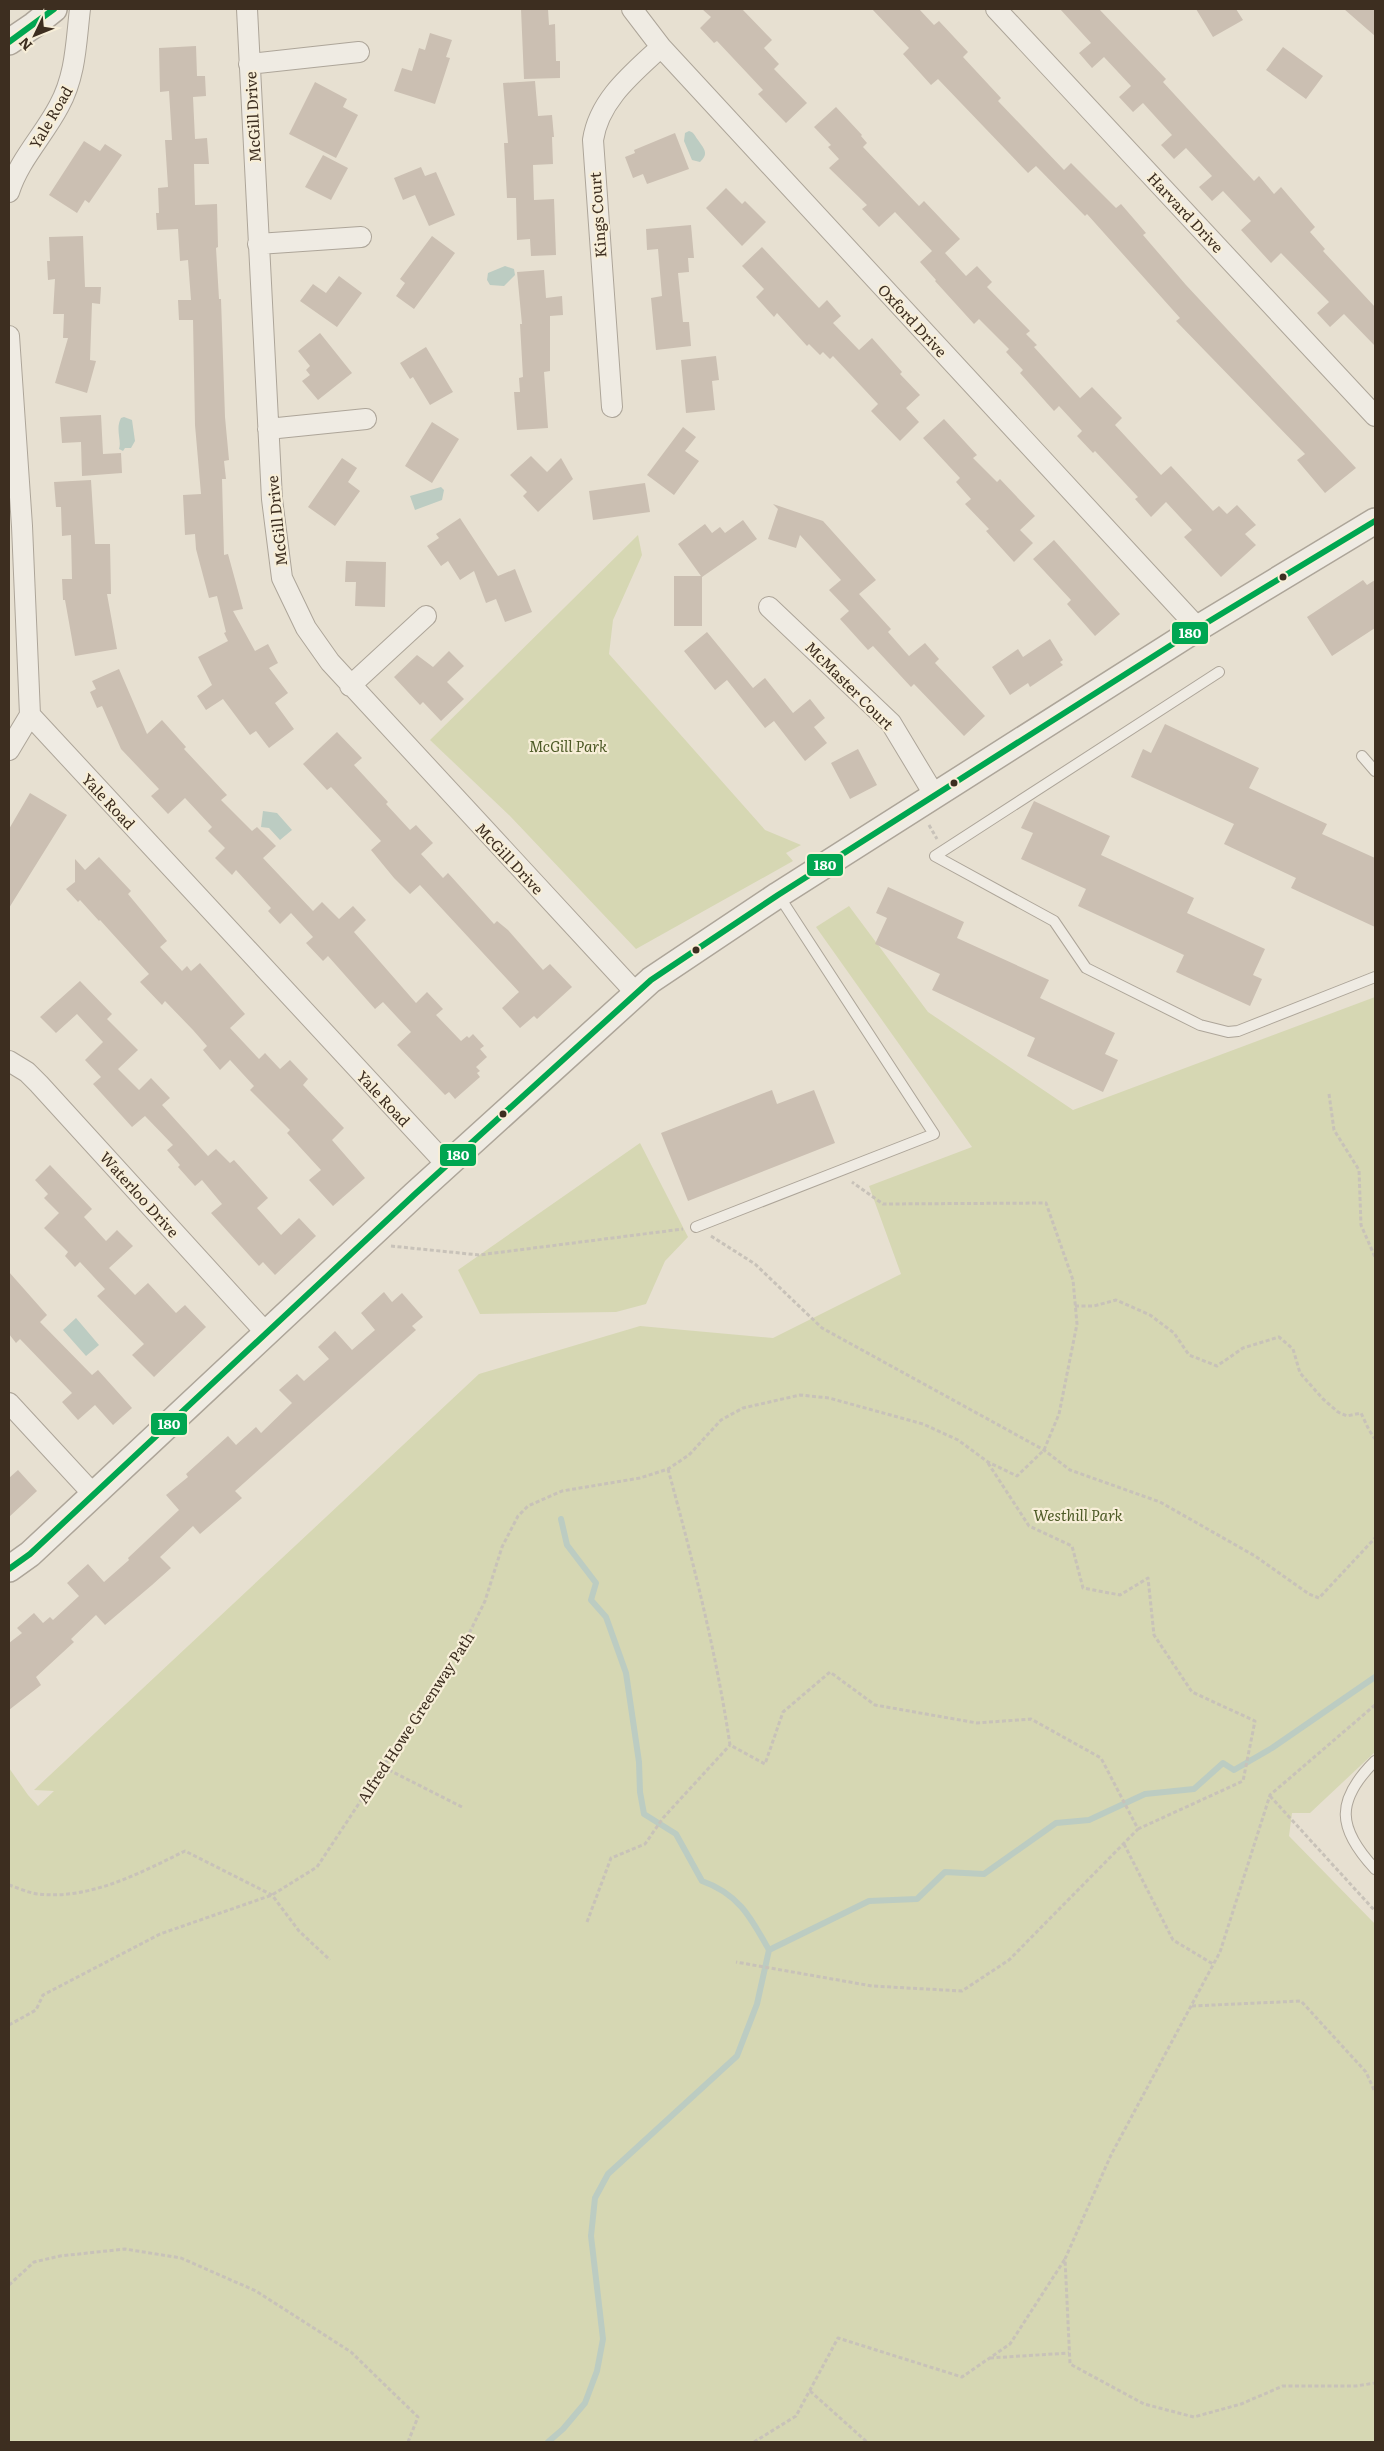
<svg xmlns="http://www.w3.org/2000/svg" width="1384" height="2451" font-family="Literata,serif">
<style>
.green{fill:#d6d7b3}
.water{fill:#bcccc2}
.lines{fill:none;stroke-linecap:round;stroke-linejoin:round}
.stream{stroke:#bcccc2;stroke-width:6}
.building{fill:#cbbfb2}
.service-casing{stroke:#ada599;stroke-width:12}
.minor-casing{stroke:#ada599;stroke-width:22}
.tertiary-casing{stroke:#ada599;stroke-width:28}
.path{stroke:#c8c2b9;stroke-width:3;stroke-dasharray:4 2.5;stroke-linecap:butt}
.service{stroke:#efebe3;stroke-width:10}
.minor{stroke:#efebe3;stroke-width:20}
.tertiary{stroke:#efebe3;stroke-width:25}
.bus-1-casing{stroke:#f7eed8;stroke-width:10}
.bus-1{stroke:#00a651;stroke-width:6}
.bus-dot{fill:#3d2e20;stroke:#f7eed8;stroke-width:2}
.labels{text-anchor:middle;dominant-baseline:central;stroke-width:4.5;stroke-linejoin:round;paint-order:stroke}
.street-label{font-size:15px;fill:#3d2e20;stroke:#f7eed8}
.park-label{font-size:15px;font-style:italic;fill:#4d5a26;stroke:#f7eed8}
.line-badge{stroke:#f7eed8;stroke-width:2}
.badge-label{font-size:14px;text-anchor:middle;font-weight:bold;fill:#fff}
</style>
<rect width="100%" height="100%" fill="#e7e0d1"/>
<path class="green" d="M638,535l4,20 -29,65 -4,34 156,176 36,15 -15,8 7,8 -157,88 -126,-133 -80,-76z
M849,906l79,106 145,98 302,-113v755l-65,61h-18l-3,23 86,88v518h-1366v-674l19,27 10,11 16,-15 -20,-1 445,-416 161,-48 133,12 128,-64 -32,-88 103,-39 -156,-220z
M640,1143l48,94 -23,24 -19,43 -30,8 -136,2 -22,-44z"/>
<path class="water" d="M689,131c6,2 5,4 9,9 5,8 12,13 2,22l-8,-2 -8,-19 1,-8z
M505,266l9,3 1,6 -11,11 -14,-1 -3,-5 1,-7z
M124,417l8,3 3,21 -4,7h-6l-2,3 -4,-2c3,-8 -4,-20 2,-31z
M441,487l3,3 -2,10 -27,10 -5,-14z
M263,811l14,2 15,17 -12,10 -11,-12 -8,-1z
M76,1318l23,27 -13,11 -23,-26z"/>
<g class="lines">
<path class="stream" d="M769,1950l100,-49 48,-2 28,-27 39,2 72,-51 33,-3 56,-26 49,-5 29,-26 11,7 38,-22 103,-71
M548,2442l15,-13 22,-26 12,-32 6,-32 -12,-103 4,-38 13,-24 129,-118 20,-52 12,-54c-18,-32 -30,-56 -67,-69l-26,-47 -32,-20 -4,-22 -1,-30 -13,-89 -20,-56 -15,-17 5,-17 -29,-38 -6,-26"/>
</g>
<path class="building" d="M521,9h27l1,16 6,-1 1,37h4v17l-36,1z
M702,9h40l30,31 -8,8 15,16 -5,5 33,34 -21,20 -28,-29 5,-4 -46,-49 -3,2 -14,-15 11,-11z
M872,9h47l15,16 5,-4 29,31 -5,5 38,41 -3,3 66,69 7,-7 45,45 5,-4 25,29 -3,2 43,50 170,183 -31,25 -28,-33 8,-6 -129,-133 4,-3 -93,-104 -2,2 -49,-50 -8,7 -90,-94 -7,6 -28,-31 6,-6z
M1060,9h39l67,70 -3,3 91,99 5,-5 15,18 7,-7 34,40 -5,5 15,17 -2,2 52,56v39l-31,-32 -14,13 -13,-14 12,-11 -48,-49 -10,10 -30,-33 10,-9 -28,-30 -11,10 -13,-14 13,-11 -26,-28 -12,11 -13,-14 11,-10 -29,-32 -10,9 -14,-15 12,-11 -27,-29 -12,11 -13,-15 12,-10z
M1196,9h40l7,11 -30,17z
M1344,9h31v27z
M430,33l22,7 -6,17 4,1 -15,46 -41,-13 8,-23 10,3 7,-23 6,2z
M196,46l1,30h8l1,20 -13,1 2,42 12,-1 2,26h-15l1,41 22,-1 1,43 -2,1 3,51h2l4,118 4,43 -5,1 2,18h-4l2,76 4,-1 15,55 -10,2 22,40 13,-7 10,19 -9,5 19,25 -13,10 19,26 -25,19 -13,-17 -6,4 -27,-36 -17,11 -9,-14 15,-11 -14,-28 30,-16 -4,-8 2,-1 -9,-36 -8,2 -13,-49 -1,-15 -10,1 -2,-40 18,-1 -6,-69 -2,-105h-14l-1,-20h13l-3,-40 -8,1 -2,-32 -21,1 -1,-17h3l-1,-25 10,-1 -3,-47h7l-3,-49 -9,1 -1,-44z
M1283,47l40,29 -17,23 -40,-29z
M535,81l3,35 14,-1 2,22h-2l1,27 -20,1 1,35 20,-1 2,56 -25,1 -1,-17 -13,1 -1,-42h-9l-3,-55h4l-5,-60z
M315,82l32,17 -4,8 15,8 -22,43 -47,-24z
M836,107l26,28 -1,1 6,7 -4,4 56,59 5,-5 36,38 -15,14 21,23 11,-10 15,16 -5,5 43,44 -4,3 11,11 -3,2 46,51 12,-11 30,31 -7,7 46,50 10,-9 42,45 6,-5 8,8 10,-9 19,20 -11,9 11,11 -35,32 -37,-40 8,-7 -26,-28 -15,15 -16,-18 3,-2 -43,-46 -2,2 -16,-17 5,-5 -23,-25 -5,5 -34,-38 3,-3 -17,-18 3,-3 -30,-30 -5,5 -39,-43 1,-1 -16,-18 12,-11 -37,-39 -16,15 -17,-18 5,-4 -38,-37 10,-9 -11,-12 3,-2 -17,-18z
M675,133l14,36 -42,15 -4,-10 -10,4 -8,-21 10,-4 -1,-3z
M84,141l16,10 5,-7 17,11 -33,48 -4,-3 -8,13 -28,-18z
M323,155l25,13 -17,32 -26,-13z
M421,167l4,9 11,-4 19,43 -26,11 -14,-31 -12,5 -9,-22z
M726,188l16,16 3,-3 21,21 -24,24 -36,-38z
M691,225l3,33h-6l1,14 -11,1 5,49h6l2,24 -35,4 -5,-52 11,-2 -4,-47 -11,1 -1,-21z
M83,236l2,51h16l-1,17 -8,-1 -2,57 6,1 -9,32 -32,-10 13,-45h-5l1,-24h-11l2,-35 -7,1 -1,-19h3l-1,-24z
M432,236l23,17 -41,56 -18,-13 9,-13 -5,-4z
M762,247l57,61 8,-8 14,16 -8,7 26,27 13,-12 30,34 -2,2 20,21 -14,13 13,14 -19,19 -29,-30 7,-7 -45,-48 -3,3 -7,-7 -3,3 -11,-11 -2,2 -30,-33 -3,4 -18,-20 8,-8 -22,-23z
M544,270l2,28 16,-2 1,19 -13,1v55l-6,1 4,56 -31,2 -3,-38h6l-1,-14 4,-1 -3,-53h2l-5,-52z
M339,276l23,17 -25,34 -37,-26 13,-17 13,9z
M320,333l32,40 -34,27 -16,-19 8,-6 -4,-5 4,-4 -12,-15z
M426,347l27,45 -23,13 -17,-28 -3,2 -10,-16z
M716,356l3,24 -7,1 3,29 -29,3 -5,-53z
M101,415l2,39 18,-1 1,20 -40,3 -1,-34 -19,1 -2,-26z
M944,419l33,36 -4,3 24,24 3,-3 35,37 -15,14 13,13 -19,19 -28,-31 3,-2 -24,-25 6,-5 -15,-17 4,-4 -37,-40z
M432,422l27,17 -27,44 -27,-17z
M683,427l13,10 -11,14 14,10 -25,34 -27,-20z
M531,456l16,16 14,-14 12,21 -35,33 -15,-16 4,-4 -17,-17z
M342,458l15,10 -9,14 12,9 -25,35 -27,-19z
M91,480l4,64h15l1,50h-4l10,55 -42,7 -10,-56h-2l-1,-21h10l-1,-44 -9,1 -1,-29h-5l-2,-25z
M645,483l5,29 -57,8 -4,-29z
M773,504l50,17 53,59 -17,14 32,35 -3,3 21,24 16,-13 14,16 -4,4 50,53 -21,20 -50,-52 -3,3 -38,-41 -5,4 -28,-31 9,-8 -20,-21 12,-10 -41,-45 -4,13 -28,-9 10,-30z
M460,518l38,58 17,-7 17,43 -27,10 -9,-23 -10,4 -12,-32 -14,9 -12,-19 -7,5 -14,-20 12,-8 -3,-4z
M743,520l14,19 -55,38v49h-28v-50h27l-23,-32 27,-20 7,9 8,-6 5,6z
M1054,540l66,74 -25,22 -28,-32 4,-4 -38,-41z
M346,561l40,1 -1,45 -30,-1 1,-24h-11z
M1363,580l4,5 8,-5v48l-43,28 -25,-39z
M707,632l46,56 12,-10 28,35 17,-14 15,19 -11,9 13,16 -22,18 -31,-40 -9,7 -38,-48 -12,10 -31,-39z
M1050,639l13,21 -3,2 3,3 -33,22 -2,-4 -18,12 -18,-28 26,-18 5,8z
M449,651l15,15 -17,16 17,17 -23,22 -18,-19 -3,3 -26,-28 23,-22 16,12z
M119,669l28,65 15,-14 24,27 -2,2 43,46 -6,5 31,31 5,-4 19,19 -13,12 50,53 9,-9 17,17 14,-13 13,14 -12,12 62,71 11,-11 16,17 -7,6 25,26 6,-5 2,2 4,-4 11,12 -4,3 7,8 -11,10 4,4 -3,2 3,4 -25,22 -6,-7 -4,3 -48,-50 14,-13 -28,-30 -8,7 -47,-53 -5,5 -17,-18 7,-6 -22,-24 -11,11 -12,-13 3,-3 -35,-38 -4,5 -17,-17 10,-10 -17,-17 4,-4 -27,-29 -17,16 -17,-18 8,-7 -38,-40 -19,-43 -5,2 -7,-16 6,-3 -4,-8z
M1165,724l94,44 -10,20 78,36 -5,10 53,24v69l-84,-39 5,-10 -72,-34 10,-20 -103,-47 12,-28 8,4z
M337,732l25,26 -8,7 34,37 -2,2 24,26 6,-5 17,18 -12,11 22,24 5,-5 46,51 3,-3 11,9 35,40 7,-6 22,23 -35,32 -3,-3 -14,12 -18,-20 17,-16 -99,-107 -10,9 -16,-16 -23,-28 10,-9 -50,-54 -4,3 -24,-26z
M858,749l19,36 -27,14 -19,-36z
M30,793l37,22 -58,93v-79z
M1034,801l76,35 -9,19 93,43 -7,15 78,36 -12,26 9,4 -12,27 -74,-34 8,-17 -106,-49 8,-17 -65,-30 12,-26 -12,-5z
M99,857l32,34 -3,3 39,47 -7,6 22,24 5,-5 4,5 9,-8 45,51 -15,14 29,31 6,-6 15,16 10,-9 18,19 -5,6 41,43 -12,12 33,38 -32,28 -24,-26 12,-10 -34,-37 3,-3 -40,-40 4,-4 -24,-26 -10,10 -17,-20 4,-4 -14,-16 -28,-29 -3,4 -22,-23 9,-8 -49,-54 -1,1 -19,-21 -2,2 -12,-13 9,-7v-23l10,11z
M888,887l76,35 -7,16 92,42 -9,18 75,35 -10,21 13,6 -15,32 -76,-36 8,-18 -103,-48 8,-16 -65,-30 12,-26 -11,-5z
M80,981l32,33 -5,5 31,31 -20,19 21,21 12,-12 19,20 -8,7 46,51 8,-7 14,14 4,-3 34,38 -11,10 24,27 18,-17 17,18 -41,39 -12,-13 -4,4 -48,-53 11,-9 -20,-24 -7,6 -17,-19 2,-2 -13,-15 6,-5 -28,-29 -13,11 -39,-43 8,-7 -16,-17 18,-18 -26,-28 -21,19 -16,-16z
M772,1090l5,14 37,-14 21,53 -147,58 -27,-68z
M50,1165l42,44 -8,8 22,24 11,-11 16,16 -24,22 26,27 13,-12 28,30 9,-8 21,22 -52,50 -22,-22 12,-11 -47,-48 8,-7 -25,-27 -5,5 -10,-11 3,-4 -24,-24 15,-15 -15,-15 4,-4 -13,-14z
M9,1272l38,43 -7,7 52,53 6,-5 34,38 -19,17 -18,-20 -17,15 -16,-18 10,-9 -52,-54 -4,4 -7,-9z
M384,1292l8,10 10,-9 21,24 -11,9 4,4 -181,161 7,7 -42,36 -7,-8 -33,31 11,11 -19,17 -47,40 -9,-10 -25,24 3,3 -38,35 5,8 -32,25v-67l13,-10 -5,-5 17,-15 9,10 7,-6 3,3 26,-24 -12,-13 21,-19 16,18 25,-22 -1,-2 51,-48 -13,-15 22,-18 -2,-3 42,-38 8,9 20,-18 5,6 31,-30 -13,-13 18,-16 7,7 25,-22 -11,-12 17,-16 17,19 23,-20 -14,-17z
M18,1470l19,21 -28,26v-39z"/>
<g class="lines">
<g class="service-casing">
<path id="service" d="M1219,672l-284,184 119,65 32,47 114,57 28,7 10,-1 137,-54
M1362,756l13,15
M696,1227l238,-93 -155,-238
M1375,1761c-40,40 -38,67 0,108"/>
</g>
<g class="minor-casing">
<path id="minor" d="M247,9l25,490 10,79 24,50 24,34 305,330
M632,9l29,38 537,581
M996,9l379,407
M249,64l110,-12
M9,192c10,-32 35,-57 50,-86 17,-31 17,-64 21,-97
M258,244l103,-7
M9,336l13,190 8,189 417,450
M612,407l-19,-267c6,-40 39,-66 68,-93
M268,429l98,-10
M769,607l122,116 44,73
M350,686l76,-70
M9,750l21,-35
M9,1061l18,11 12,12 227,249
M9,1403l85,92"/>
</g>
<g class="tertiary-casing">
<path id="tertiary" d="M9,42l25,-17 20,-16
M9,1569l21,-15 384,-359 237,-215 127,-85 420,-267 177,-107"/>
</g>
<path class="path" d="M929,825l8,14
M1329,1094l5,36 25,40 2,55 14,32
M711,1236l44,28 67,64 222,122 26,20 90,32 95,54 54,38 10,4 56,-60
M391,1246l88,9 204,-26
M1075,1306h19l22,-6 34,15 24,18 15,22 28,11 26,-18 36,-11 14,12 7,24 23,26 15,13 9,4 14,-3 8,17 6,9
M988,1463l41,63 43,20 11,42 37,7 28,-17 6,57 38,57 63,29 -12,60 -105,48
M668,1469c25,92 48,182 62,276l35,19 18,-52 47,-40 45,33 102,18 54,-4 70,39 37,71 -129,131 -47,31 -90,-5 -136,-24
M1375,1705l-105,90 -50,157 -109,203 -46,104 5,105 74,40 50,13 47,-13 42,-18h73l19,-3
M383,1767l79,40
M1270,1796l105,115
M1124,1844l49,96 40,24
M9,1885c9,3 20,8 29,9 52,6 102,-21 147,-43l87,44 27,36 31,29
M587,1922l24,-64 34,-14 18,-26 67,-73
M1192,2006l109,-5 65,71 9,20
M9,2025l27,-15 7,-15 117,-61 112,-39 45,-28 146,-221 22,-45 17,-54 16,-31 10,-10 34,-15 78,-13 28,-9 21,-14 32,-35 22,-12 57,-13 29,3 94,26 35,16 30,22 29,14 27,-26 15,-36 18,-90 -4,-44 -27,-77 -163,1 -31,-22
M9,2285l25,-23 26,-6 65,-7 56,9 75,33 95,61 67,65 -10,25
M990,2358l79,-5
M810,2391l57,51
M754,2442l42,-26 42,-78 124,39 48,-33 55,-85"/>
<use href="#service" class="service"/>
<use href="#minor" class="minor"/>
<use href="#tertiary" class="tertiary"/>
<g class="bus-1-casing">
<path id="bus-1" d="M9,42l45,-33
M9,1569l21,-15 384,-359 237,-215 127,-85 420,-267 177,-107"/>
</g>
<use href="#bus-1" class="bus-1"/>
</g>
<g class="bus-dot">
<circle cx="1283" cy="577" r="4.5"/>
<circle cx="954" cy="783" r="4.5"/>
<circle cx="696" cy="950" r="4.5"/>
<circle cx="503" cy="1114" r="4.5"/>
</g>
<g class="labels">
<g class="street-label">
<text transform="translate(50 117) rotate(-60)">Yale Road</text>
<text transform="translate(252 117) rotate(-93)">McGill Drive</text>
<text transform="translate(1186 212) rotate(47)">Harvard Drive</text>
<text transform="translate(597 215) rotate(-94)">Kings Court</text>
<text transform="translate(913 320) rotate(47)">Oxford Drive</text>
<text transform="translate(276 521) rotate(-96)">McGill Drive</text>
<text transform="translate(850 685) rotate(45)">McMaster Court</text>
<text transform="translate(109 801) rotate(47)">Yale Road</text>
<text transform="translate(510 858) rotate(47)">McGill Drive</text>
<text transform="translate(384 1098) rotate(47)">Yale Road</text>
<text transform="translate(140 1194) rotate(48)">Waterloo Drive</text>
<text transform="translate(415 1717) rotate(-57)">Alfred Howe Greenway Path</text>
</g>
<g class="park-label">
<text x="568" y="745">McGill Park</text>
<text x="1078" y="1514">Westhill Park</text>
</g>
</g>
<g class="line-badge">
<rect x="1171" y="621" width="38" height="24" rx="5" fill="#00a651"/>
<rect x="806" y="853" width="38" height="24" rx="5" fill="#00a651"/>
<rect x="439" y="1143" width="38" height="24" rx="5" fill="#00a651"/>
<rect x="150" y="1412" width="38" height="24" rx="5" fill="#00a651"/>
</g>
<g class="badge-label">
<text x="1190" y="638">180</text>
<text x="825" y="870">180</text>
<text x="458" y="1160">180</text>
<text x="169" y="1429">180</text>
</g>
<rect width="1384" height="2451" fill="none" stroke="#3d2e20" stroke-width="20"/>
<g transform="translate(35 35) rotate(227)" stroke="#f7eed8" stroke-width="4" paint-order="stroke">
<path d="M0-4L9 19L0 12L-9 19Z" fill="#3d2e20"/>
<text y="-8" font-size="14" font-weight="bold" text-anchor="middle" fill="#3d2e20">N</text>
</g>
</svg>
